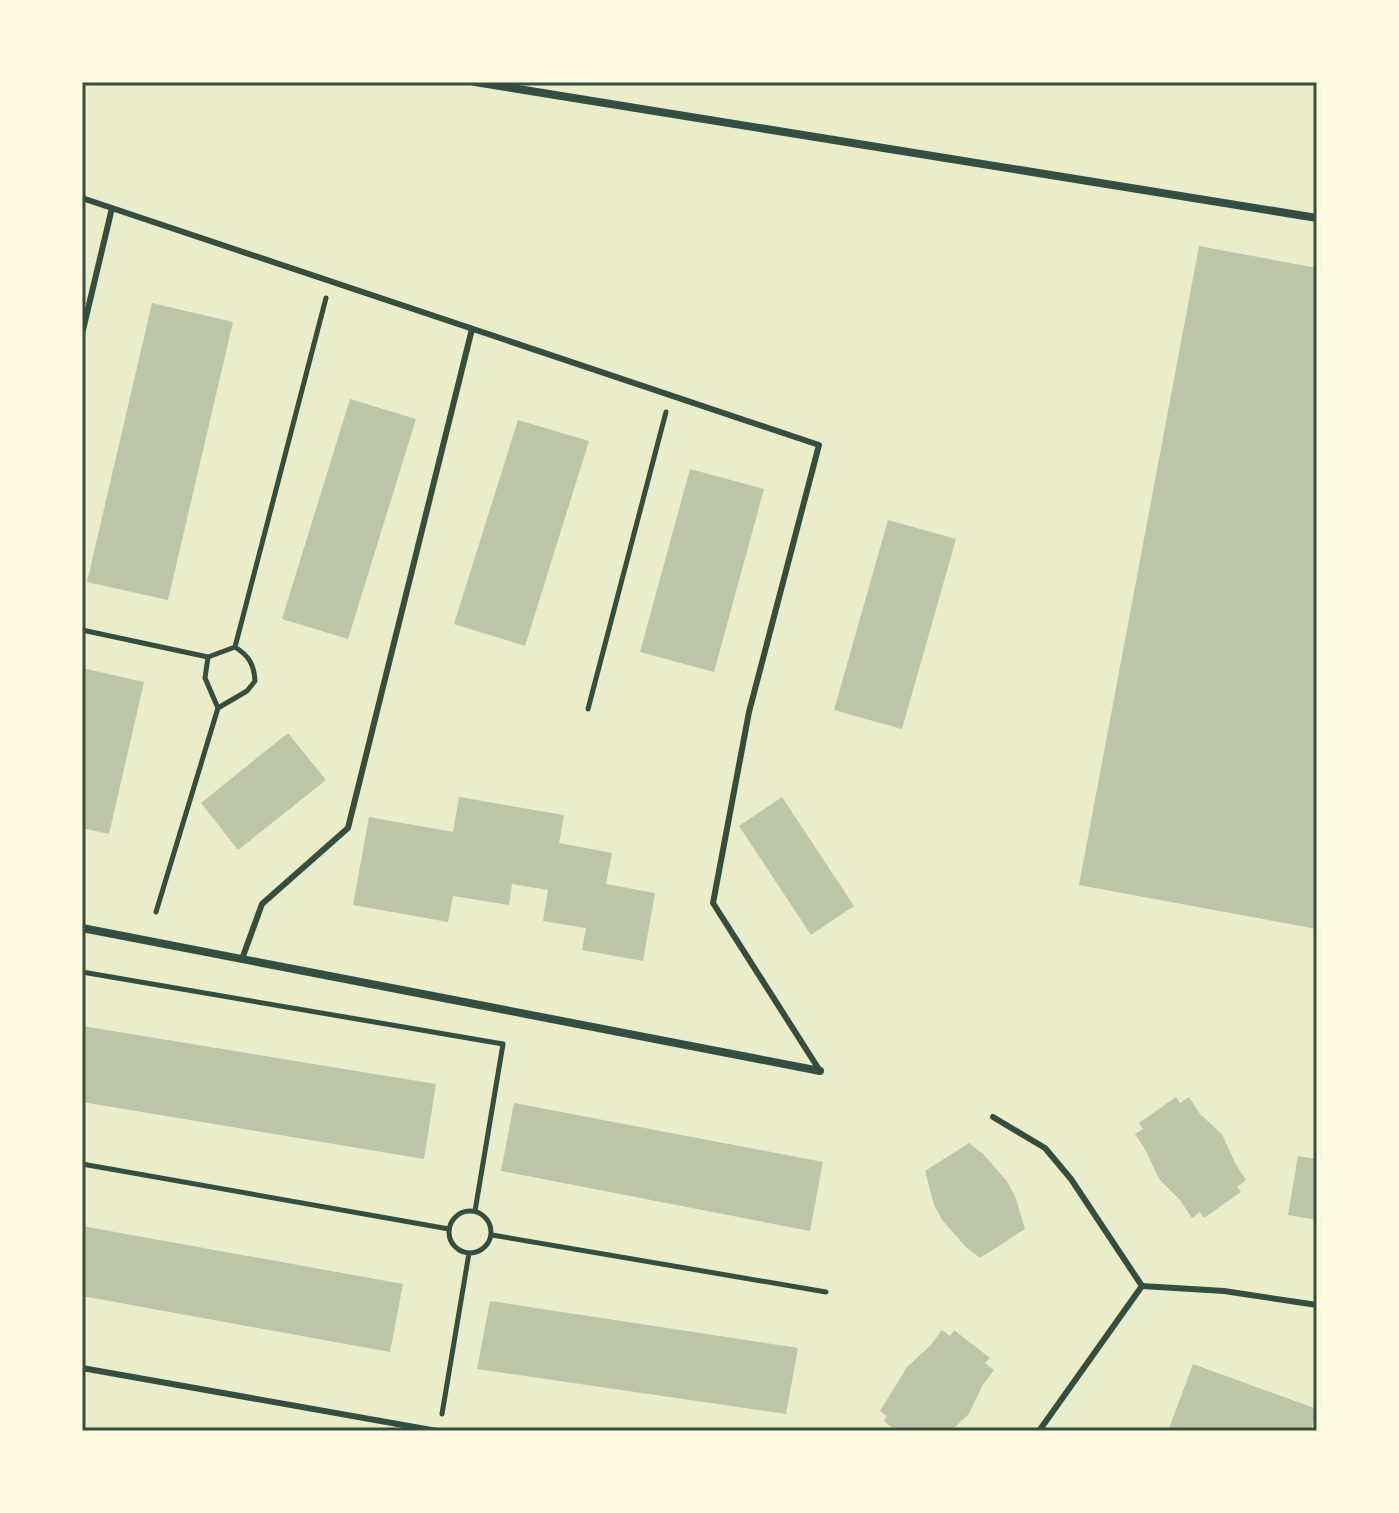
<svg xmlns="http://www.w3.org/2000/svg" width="1399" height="1513" font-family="Montserrat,sans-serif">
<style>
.building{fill:#bcc5a7}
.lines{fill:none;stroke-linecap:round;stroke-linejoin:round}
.path{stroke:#344e41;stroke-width:5}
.service{stroke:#344e41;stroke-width:6}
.minor{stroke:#344e41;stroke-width:8}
.neatline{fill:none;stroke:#344e41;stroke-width:3}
</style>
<rect width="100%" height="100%" fill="#e9edc9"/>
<path class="building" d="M1199,246l118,22v661l-238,-44z
M152,303l81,19 -65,278 -81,-18z
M350,399l66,20 -68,220 -66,-20z
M518,420l71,21 -64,205 -71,-22z
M690,469l74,20 -50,183 -74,-20z
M888,520l68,19 -54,190 -68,-19z
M82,668l62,14 -35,152 -27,-6z
M288,733l38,47 -88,70 -37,-47z
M459,797l105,18 -5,28 53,10 -6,31 49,9 -12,68 -61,-11 4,-22 -43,-7 5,-31 -36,-6 -3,21 -56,-9 -5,26 -95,-17 16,-88 84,15z
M782,797l72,109 -43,29 -72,-109z
M82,1026l354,58 -12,75 -342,-57z
M1176,1097l4,6 9,-6 11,17 22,20 13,29 11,17 -9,7 4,5 -37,26 -4,-6 -8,6 -12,-18 -21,-21 -13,-28 -11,-17 8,-5 -4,-6z
M514,1103l309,59 -13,69 -309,-60z
M969,1143l14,11 23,26 9,16 10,33 -45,29 -14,-11 -23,-26 -9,-16 -9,-34z
M1298,1156l19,3v61l-29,-5z
M82,1226l321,58 -13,68 -308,-56z
M490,1301l308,47 -12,66 -309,-45z
M942,1330l8,6 4,-6 36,28 -5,5 9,7 -12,16 -13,28 -15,14 -5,3h-53l-12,-10 3,-5 -7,-5 27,-44 23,-21z
M1193,1364l124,45 -6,22h-143z"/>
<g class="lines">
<path class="path" d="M82,630l126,27
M218,708l-13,-30 3,-21 27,-10
M588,709l78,-297
M156,912l62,-204 29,-17 8,-10c-1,-17 -6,-25 -20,-34l91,-349
M82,972l421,72 -28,167
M82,1164l367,65
M449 1232a21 21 0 1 1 42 0a21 21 0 1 1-42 0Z
M492,1235l334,57
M442,1414l27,-161"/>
<path class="service" d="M82,198l737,247 -70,267 -36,191 107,168
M82,334l30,-126
M242,959l20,-55 86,-76 124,-499
M993,1117l52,31 26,31 71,107
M1142,1286l82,5 93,14
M82,1368l355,63
M1039,1431l103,-145"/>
<path class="minor" d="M475,82l842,136
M82,928l738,143"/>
</g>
<rect width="1399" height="1513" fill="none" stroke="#fefae0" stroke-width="168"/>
<rect x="84" y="84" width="1231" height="1345" class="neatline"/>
</svg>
